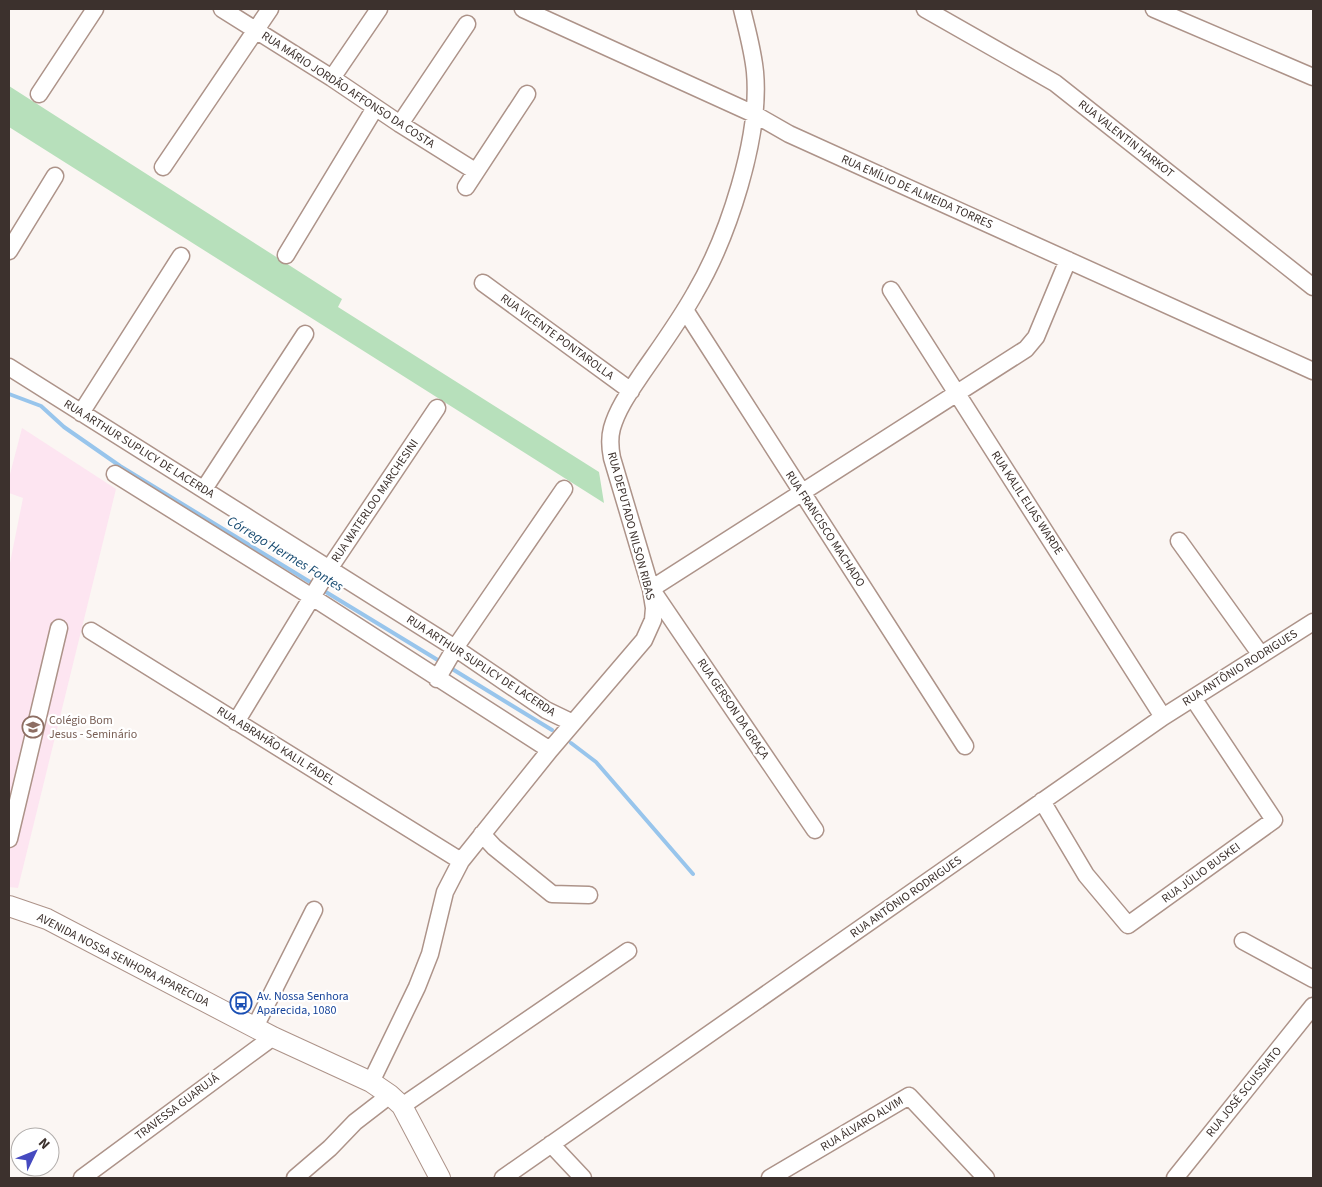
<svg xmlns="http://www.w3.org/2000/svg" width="1322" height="1187" font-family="'Source Sans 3',sans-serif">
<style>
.education{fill:#fde5f1}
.green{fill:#b7e0bb}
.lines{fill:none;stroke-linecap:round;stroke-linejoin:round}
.stream{stroke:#98c5ec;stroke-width:4}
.minor-casing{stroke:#ad9389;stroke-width:19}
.major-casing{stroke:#ad9389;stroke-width:22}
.minor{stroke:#fff;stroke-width:16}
.major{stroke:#fff;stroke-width:20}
.labels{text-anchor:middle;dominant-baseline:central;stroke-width:4.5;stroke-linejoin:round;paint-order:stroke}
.street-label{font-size:12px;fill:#3c312d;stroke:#fff}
.education-label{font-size:12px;fill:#785e54;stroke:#fff;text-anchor:start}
.transit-label{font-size:12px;fill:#164399;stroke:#fff;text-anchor:start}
.water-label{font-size:14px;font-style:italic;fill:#184b71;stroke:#fff}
</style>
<rect width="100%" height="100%" fill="#fbf6f3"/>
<path class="education" d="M22,428l94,61 -98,399 -9,-1v-319l14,-70 -14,-5v-15z"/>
<path class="green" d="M9,86l333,213 -4,8 261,165 5,31 -595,-376z"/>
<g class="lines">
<path class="stream" d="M9,394l32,12 23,21 56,39 195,119
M321,589l120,73
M449,667l103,63
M571,743l25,19 97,112"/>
<g class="minor-casing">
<path id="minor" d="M222,9l110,69 68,46 75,47
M523,9l231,105 35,20 524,237
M925,9l130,74 258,204
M1154,9l159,68
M332,78l47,-69
M39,94l56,-85
M400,124l67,-100
M163,167l107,-158
M466,187l61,-93
M9,251l46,-75
M286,255l89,-147
M483,283l148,108
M891,290l272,427
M685,310l280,436
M9,367l446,281 91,62 27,13
M81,413l100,-157
M115,474l197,123 238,153
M204,489l101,-155
M1179,541l82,114
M651,589l375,-240 10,-12 32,-77
M652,590l163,240
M91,631l370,230
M437,679l18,-31 109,-159
M236,722l93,-153 108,-161
M1042,801l44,74 42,50 146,-105 -81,-122
M482,834l12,13 58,47 37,1
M9,839l50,-211
M1243,941l70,38
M255,1027l59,-117
M371,1082l46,-95 13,-33 15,-62 16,-31 89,-111 94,-110 9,-20 1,-12 -3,-19 -39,-131c-2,-10 -3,-19 0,-30 6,-21 19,-38 31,-56 18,-26 37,-52 52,-79 33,-56 66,-156 60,-221 -2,-21 -8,-42 -13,-63
M402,1106l226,-155
M551,1144l32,34
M82,1178l191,-141
M295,1178l35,-30 25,-26 35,-27
M503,1178l660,-461 150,-95
M770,1178l139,-82 77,82
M1175,1178l138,-172"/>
</g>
<g class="major-casing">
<path id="major" d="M9,906l38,13 226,118 98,45 19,13 12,11 38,72"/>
</g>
<use href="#minor" class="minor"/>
<use href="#major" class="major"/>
</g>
<defs>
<g id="school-ring" transform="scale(1.125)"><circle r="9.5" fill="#fff" stroke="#8d6e63" stroke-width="1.5"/><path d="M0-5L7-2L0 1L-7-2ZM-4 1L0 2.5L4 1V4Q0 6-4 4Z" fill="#8d6e63"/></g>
<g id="bus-ring" transform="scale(1.125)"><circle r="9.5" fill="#fff" stroke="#1a4fb4" stroke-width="1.5"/><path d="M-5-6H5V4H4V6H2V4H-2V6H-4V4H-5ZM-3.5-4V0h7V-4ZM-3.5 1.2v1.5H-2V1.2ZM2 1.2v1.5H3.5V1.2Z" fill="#1a4fb4"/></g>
</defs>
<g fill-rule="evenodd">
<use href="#school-ring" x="33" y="727"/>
<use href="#bus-ring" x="241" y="1003"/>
</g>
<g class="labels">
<g class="street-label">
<text transform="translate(348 90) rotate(33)">RUA MÁRIO JORDÃO AFFONSO DA COSTA</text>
<text transform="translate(1126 139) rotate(38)">RUA VALENTIN HARKOT</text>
<text transform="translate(917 192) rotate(24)">RUA EMÍLIO DE ALMEIDA TORRES</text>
<text transform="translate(557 337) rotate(36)">RUA VICENTE PONTAROLLA</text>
<text transform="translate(139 449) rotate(32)">RUA ARTHUR SUPLICY DE LACERDA</text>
<text transform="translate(375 501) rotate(-56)">RUA WATERLOO MARCHESINI</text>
<text transform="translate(1027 503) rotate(57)">RUA KALIL ELIAS WARDE</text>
<text transform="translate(631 526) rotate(75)">RUA DEPUTADO NILSON RIBAS</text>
<text transform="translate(825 529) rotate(57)">RUA FRANCISCO MACHADO</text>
<text transform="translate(481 666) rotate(33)">RUA ARTHUR SUPLICY DE LACERDA</text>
<text transform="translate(1240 668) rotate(-32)">RUA ANTÔNIO RODRIGUES</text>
<text transform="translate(733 709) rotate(56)">RUA GERSON DA GRAÇA</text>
<text transform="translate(276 746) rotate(32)">RUA ABRAHÃO KALIL FADEL</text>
<text transform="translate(1201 873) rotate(-36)">RUA JÚLIO BUSKEI</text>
<text transform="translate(906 897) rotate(-35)">RUA ANTÔNIO RODRIGUES</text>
<text transform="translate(123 960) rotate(27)">AVENIDA NOSSA SENHORA APARECIDA</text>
<text transform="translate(1244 1092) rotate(-51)">RUA JOSÉ SCUISSIATO</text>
<text transform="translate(177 1107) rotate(-37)">TRAVESSA GUARUJÁ</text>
<text transform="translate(862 1124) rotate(-31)">RUA ÁLVARO ALVIM</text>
</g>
<g class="education-label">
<text x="49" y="720">Colégio Bom<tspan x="49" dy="14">Jesus - Seminário</tspan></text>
</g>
<g class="transit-label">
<text x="257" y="996">Av. Nossa Senhora<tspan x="257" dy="14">Aparecida, 1080</tspan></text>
</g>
<g class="water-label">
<text transform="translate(285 554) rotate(31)">Córrego Hermes Fontes</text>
</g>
</g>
<rect width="1322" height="1187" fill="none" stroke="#3c312d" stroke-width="20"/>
<g transform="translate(35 1152) rotate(47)"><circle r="24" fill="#ffffff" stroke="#b1adab"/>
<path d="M0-4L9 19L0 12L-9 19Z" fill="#464ac0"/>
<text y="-8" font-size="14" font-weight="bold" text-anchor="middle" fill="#3c312d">N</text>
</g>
</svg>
